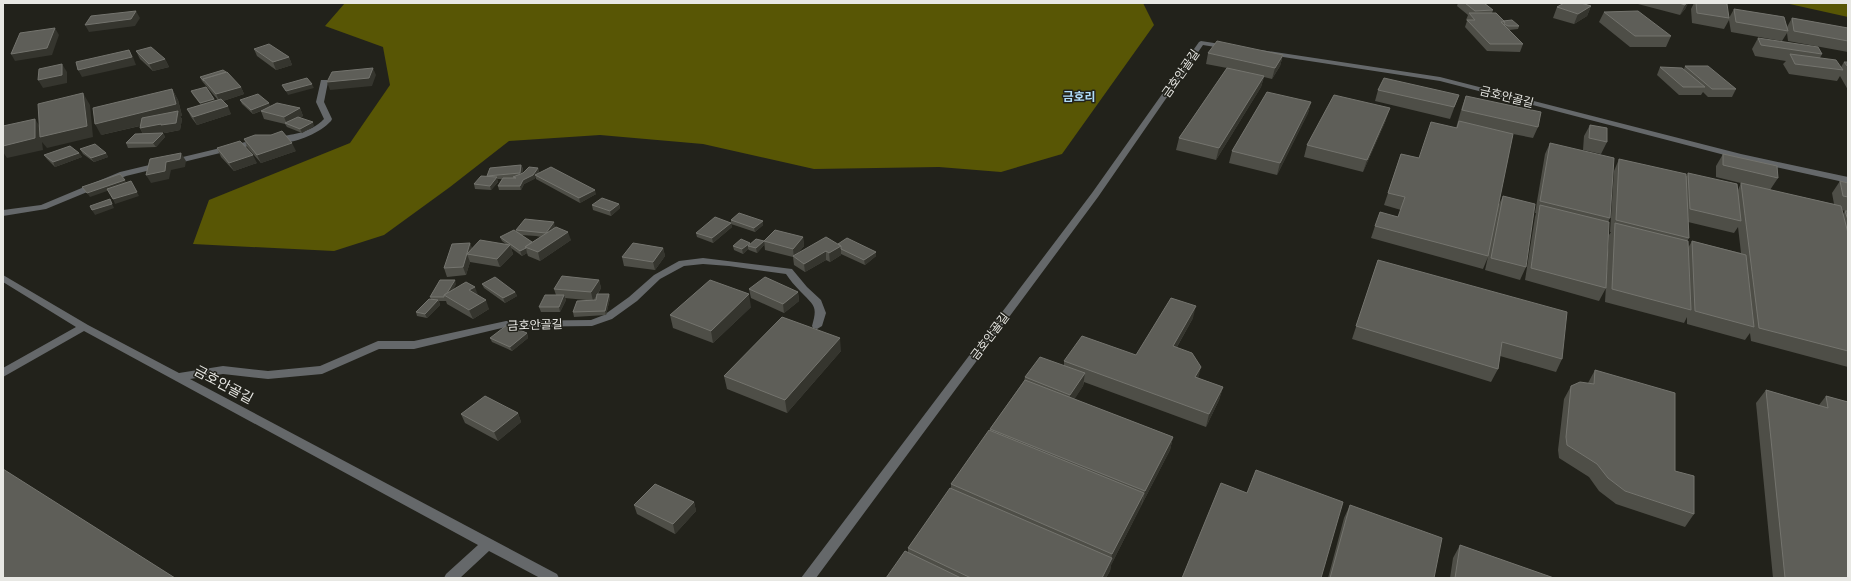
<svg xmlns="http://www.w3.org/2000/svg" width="1851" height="581" font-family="'Playfair Display','Noto Sans KR',serif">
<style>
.forest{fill:#585605}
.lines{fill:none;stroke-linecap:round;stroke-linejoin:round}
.minor{fill:#65686a;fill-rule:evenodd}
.wall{fill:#4e4e47;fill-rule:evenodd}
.shaded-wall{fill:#35352e}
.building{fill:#5e5e58;stroke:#74746e}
.labels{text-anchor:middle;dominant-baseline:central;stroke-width:3;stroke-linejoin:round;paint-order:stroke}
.street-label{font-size:12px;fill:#e8e8e4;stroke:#22221b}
.far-quarter-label{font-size:12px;font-weight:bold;fill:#afdbf7;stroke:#22221b}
.near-street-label{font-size:14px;fill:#e8e8e4;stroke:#22221b}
</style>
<rect width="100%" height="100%" fill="#22221b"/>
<path class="forest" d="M345,3h798l11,22 -92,129 -61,18 -62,-5 -125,2 -111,-25 -103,-9 -91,6 -59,46 -66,48 -50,16 -141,-7 16,-44 141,-57 40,-58 -7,-38 -58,-21z
M1785,3h63v14z"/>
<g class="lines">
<path class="minor" d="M1201,41l26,4 4,2 -4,2 -24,-4 -105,152 -282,381h-15l291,-385 107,-151z
M1261,50l179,27 301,77 107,23v6l-108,-24 -300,-78 -176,-27h-3z
M321,80h6l1,2 -4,20 8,17 -1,2c-12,13 -40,25 -58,21v-4c19,-4 36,-4 51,-19l-8,-17z
M258,139l4,2 -1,2 -135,33 -80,33 -43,7v-6l38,-5 79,-33z
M703,258l89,11 15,18 14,13 5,13 -4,13 -5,3 -4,-1 -1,-2c6,-21 2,-20 -12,-35 -5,-5 -10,-11 -14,-17l-57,-8 -26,-2 -19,2 -24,13 -23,22 -25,18 -20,7 -86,1 -92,22h-35l-57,25 -54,5 -45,-5 -33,5 367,195 2,4h-19l-51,-27 -29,27h-16l2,-4 32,-29 -394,-214 -81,46v-9l73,-41 -73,-45v-7l85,50 91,48 44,-7 45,5 52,-5 58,-25h36l92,-20 85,-1 13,-5 25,-18 25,-22 25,-14z"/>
</g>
<path class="wall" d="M1458,3h26l9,7 -1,3 11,8 16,5 -1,3 -9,1 14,14 -3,8 -33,-1 -22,-24 2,-6 -1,-1 2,-5 -11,-9z
M1638,3h50l-3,6 -5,6 -42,-11z
M1694,3h29l6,15 5,-9 53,18 5,-9 56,10v24l-60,-11 -1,-8 -5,8 -51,-9 -2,-12 -5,9 -32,-6 -1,-14z
M1591,6l-4,10 -13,8 -21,-6 4,-11z
M1604,12l67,24 -5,11h-36l-31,-25z
M1758,38l64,16 -2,4 21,9 3,-5h4v28l-8,-14 -3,5 -48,-7 -6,-10 3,-3 -31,-5 -3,-7z
M254,49l35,8 3,8 -16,5 -19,-14z
M136,51l29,8 4,8 -16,4 -13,-12z
M1208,53l75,2 -3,11 -8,13 -8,-2 -3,10 -45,73 -40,-10 3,-12 48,-70 -21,-4z
M1685,66l51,23 -4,8h-24l-5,-5 -2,3h-22l-22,-20 3,-8 24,2z
M200,77l41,10 3,7 -21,7 8,13 -34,11 -6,-8 -4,-8 14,-4 -8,-10 -2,-4 23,8 1,1h3l-16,-19z
M172,89l6,11 4,16h-2l2,3 -2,11 -15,3 -1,-1 -8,2 7,-1 2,4 -9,10 -28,1 -2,-5 17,-9 -3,-6v-2l-39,9z
M1378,90l81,5 -9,24 -75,-18z
M1466,96l72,31 -5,11 -20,-4 -15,72 5,-10 23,71 -6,13 -35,-10 3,-13 -5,12 -112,-31 4,-12 23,-9 3,-7 -17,-5 17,-51 18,4 37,-30 6,-21z
M240,100l31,6 29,2 3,8 -3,2 14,8 -12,7 -15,-6 -2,-3 -21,-5 -3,-8 -8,3 -11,-10z
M1311,102l-3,11 -31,62 -48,-12 3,-12z
M1386,120l-23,52 -59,-15 3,-12z
M1590,125l17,17 -6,12 -18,-4 1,-14z
M244,139l52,12 -35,12 -14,-16z
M1550,143l60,75 -2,4 -2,66 -7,13 -74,-21 10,-63 1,-4h-1l10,-59z
M217,148l40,15 -23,8 -13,-14z
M80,149l26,4 2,4 -14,5 -11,-8z
M79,153l3,4 -27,10 -8,-8 -3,-4z
M1723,154l55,24 -8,12 64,14 -2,-11 8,-12 8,2v184l-97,-26 -1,-8 -5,7 -58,-16v-7l-3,6 -79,-21 4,-67 2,-3h-1l4,-61 5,-12 68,17 1,-3 50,17 3,-7 20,5 -45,-11v-11zM1842,210l3,1 -2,3zM1688,222l46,11 4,-6 3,26 -49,-12 -4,7 -1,-7 2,-3z
M521,165l2,4 -1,5 16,-6 1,5 57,21 -16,9 -44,-24v-2l-2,2 -10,5 -3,6h-22l-1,-4 4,-7h-5l1,3 -7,8 -16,-1 -1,-5 14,-7 -1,-1z
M619,204l1,4 -9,8 -18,-6 -1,-5z
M731,220l32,5 -8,7 -24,-8 1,3 -19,16 -16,-6 -1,-4 35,-10z
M555,227l-1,1 17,12 -31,21 -12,-5 -1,-3 -5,3 -11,-8 2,6 -13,13 -30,-5 -4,13 -19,2 -3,-9 26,-25 2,6 34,-5 -4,-3 -2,-4 17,-5 -1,-2zM521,235l15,1 5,1 -9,5z
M803,237l1,9 -7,8 41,-10 38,8v4l-11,9 -24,-11v1l-11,7 -4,-2 -21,12 -11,-7 -1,-8 -28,-7 -1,-9z
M764,241v4l-7,8 -8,-3 -1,-1 -5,5 -9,-4 -1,-4 17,-3v1z
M663,248l2,8 -10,14 -31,-4 -2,-9z
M1378,260l184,99 -6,13 -56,-16 -2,13 -7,13 -139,-43z
M599,280l2,8 -3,6h11l1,4 -4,17 -32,2 -1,-5 13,-12 -21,-2 1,2 -6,12h-19l-2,-5 17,-12 -2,-6z
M456,284l-3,5 25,6 11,14 -16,10 -26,-15 -1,-3h-7l1,4 -13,13 -10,-2 -1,-4 15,-13 -1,-2z
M482,284l33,8 2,4 -12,7 -21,-15z
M749,289l49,3 1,9 -15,12 -33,-15z
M751,307l-38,36 -40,-15 -3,-13z
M1193,318l-16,29 21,31 25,9 -4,13 -13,27 -122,-45 -1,4 -9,13 99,38 -3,13 -28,54 -1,2 -30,59 -1,6 -4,7h-220l22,-25v-5l43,-60v-4l39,-53v-2l34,-48 1,-4 39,-11v-5l72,-6z
M527,333l1,5 -16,13 -20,-9 -2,-4z
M841,351l-54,62 -60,-24 -3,-13z
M1595,370l80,101 19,43 -9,13 -69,-23 -17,-13 -10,-14 -30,-19 -1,-8 6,-51 7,-13 17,-3z
M1766,390l53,15 7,-9 22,6v176h-75l-17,-175z
M518,413l3,9 -23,19 -33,-18 -4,-9z
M694,502l2,9 -21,23 -38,-20 -3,-9z
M1350,505l84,73h-106l16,-60z
M1460,545l94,33h-104l3,-20z"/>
<path class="shaded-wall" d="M1686,3h2l-3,6 -5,6z
M1591,6l-4,10 -13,8 4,-10z
M136,11l4,7 -5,8 -46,6 -4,-7z
M55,28l4,7 -7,20 -37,6 -4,-7z
M129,50l4,7 3,8 -54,12 -4,-7z
M1283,55l-3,11 -8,13 3,-11z
M289,57l3,8 -16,5 -3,-8z
M165,59l4,8 -16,4 -4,-7z
M62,64l5,8v11l-24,5 -5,-8z
M373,68l3,7 -4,11 -42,4 -3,-8z
M1264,76l-3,11 -45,73 3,-12z
M312,84l2,4 -26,7 -2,-4z
M241,87l3,7 -24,8 -4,-8z
M172,89l6,11 4,16h-2l2,3 -2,11 -15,3 -1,-1 -20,4 -4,-8 37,-11 -76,18 -6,-11z
M83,93l7,12 3,32 -46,11 -5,-6 1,8 -36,8 -4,-6v-6l32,-27 7,11z
M214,99l2,3 -14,5 -2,-4z
M1311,102l-3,11 -31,62 3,-12z
M269,103l2,4 -18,7 -2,-4z
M228,106l3,8 -34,11 -4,-8z
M300,108l3,8 -15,8h-1l-3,-7z
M1390,108l-4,12 -23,52 4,-12z
M313,122l1,4 -12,7 -2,-4z
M163,133l2,4 -9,10 -3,-4z
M292,143l4,8 -35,12 -4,-8z
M79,153l3,4 -27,10 -2,-5z
M106,153l2,4 -14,5 -3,-4z
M181,153l5,8 -1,6 -14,3 -2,9 -18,4 -5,-8 20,-13z
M253,155l4,8 -23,8 -5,-8z
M521,165l2,4 -2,8 -1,-4z
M538,168l1,5 -4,2 1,2 -2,2 -10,5 -3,6 -1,-4 3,-6z
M497,177l1,5 -7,8 -1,-4z
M125,180l2,4 -37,13 -3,-4z
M595,190l1,4 -16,9 -1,-5z
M137,192l2,4 -24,8 -2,-5z
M110,199l4,9 -19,7 -3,-5z
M619,204l1,4 -9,8 -1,-5z
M763,221v4l-8,7 -1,-4z
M554,222l1,5 -8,10 -1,-4z
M731,223l1,4 -19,16 -1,-5z
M568,232l3,8 -31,21 -2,-9z
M803,237l1,9 -10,12 -1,-9z
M764,241v4l-7,8 -1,-5z
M470,243l3,8 -6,3 3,8 -4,13 -3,-8z
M750,243l1,4 -3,-1v3l-5,5 -1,-5z
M510,245l3,9 -13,13 -3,-8z
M841,246v9l-11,7 -1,-9z
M526,248l1,5 -5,3 -2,-5z
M663,248l2,8 -10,14 -2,-8z
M826,251v9l-21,12 -1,-8z
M876,252v4l-11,9 -1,-5z
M455,280l1,4 -7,14 -3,-2z
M599,280l2,8 -8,13 -2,-9z
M475,287l3,8 -9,-5z
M515,292l2,4 -12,7 -2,-5z
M798,292l1,9 -15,12 -1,-9z
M609,294l1,4 -4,17 -1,-4z
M749,294l2,13 -38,36 -2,-12z
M564,295l2,5 -6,12 -1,-5z
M438,300l2,5 -13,13 -2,-4z
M486,300l3,9 -16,10 -4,-9z
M1196,306l-3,12 -23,41 3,-13z
M527,333l1,5 -16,13 -2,-4z
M840,338l1,13 -54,62 -2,-13z
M1201,367l-3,13 -3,-3z
M1085,373l-2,13 -14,22 1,-13z
M1223,387l-4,13 -13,27 3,-13z
M518,413l3,9 -23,19 -4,-9z
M1173,437l-3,13 -28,54 3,-13z
M1144,493l-3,13 -30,59 -1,6 -4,7h-4l9,-18 1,-6z
M694,502l2,9 -21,23 -2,-10z"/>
<path class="building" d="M1465,3h19l9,7 -18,1z
M1564,3h17l10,3 -13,8 -21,-7z
M1679,3h7l-1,2z
M1696,3h27l4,1 2,14 -32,-5z
M1734,9l50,8 4,14 -52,-9z
M136,11l-5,8 -46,6 6,-9z
M1638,11l33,25h-36l-31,-24z
M1469,13h27l9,9h-4l22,22h-33l-23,-24h8z
M1792,18l56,10v13l-54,-10z
M1512,20l7,6h-11l-4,-2 1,-2 -2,-1z
M55,28l-8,20 -36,6 9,-21z
M1758,38l60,9 4,7 -61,-9z
M1217,41l66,14 -8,13 -67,-15z
M269,44l20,13 -16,5 -19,-13z
M151,47l14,12 -16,5 -13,-13z
M129,50l3,7 -54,13 -2,-8z
M1790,54l46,6 7,10 -48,-6z
M1844,62h4v5z
M62,64v11l-24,5 1,-11z
M1685,66h23l28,23h-24z
M1660,67l22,1 23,19h-22z
M373,68l-4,10 -42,4 5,-10z
M1227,68l37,8 -45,72 -40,-10z
M223,70l3,2 -23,7 1,2 -4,-4z
M227,72l14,15 -25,7 -13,-15z
M307,78l5,6 -26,7 -4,-6z
M1384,78l75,17 -5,12 -76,-17z
M206,87l8,12 -14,4 -9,-12z
M172,89l4,15 -81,20 -2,-16z
M1267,92l44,10 -31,61 -48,-12z
M83,93l4,33 -47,11 -2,-33z
M258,94l11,9 -18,7 -11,-10z
M1334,95l56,13 -23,52 -60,-15z
M1466,96l75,16 -3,15 -76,-17z
M221,99l7,7 -35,11 -6,-8z
M277,103l23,5 -16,9 -23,-6z
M178,111l-2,12 -15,2v-1l-21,4 2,-10z
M298,117l15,5 -13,7 -15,-6z
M35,119v19l-32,8v-20z
M1459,121l54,13 -25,122 -113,-30 5,-14 18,5 7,-20 -17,-4 13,-39 18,4 12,-36 26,6z
M1590,125l17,3v14l-18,-4z
M282,131l10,12 -35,12 -13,-16 11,-4h16z
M163,133l-10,10h-27l9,-9z
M240,141l13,14 -24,8 -12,-15z
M1550,143l64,15 -4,60 -70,-17z
M95,144l11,9 -15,5 -11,-9z
M70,146l9,7 -26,9 -9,-7z
M181,153l-1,6 -14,3 -1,9 -19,4 4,-16z
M1723,154l54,12 1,12 -55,-13z
M1619,159l67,15 3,64 -73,-18z
M521,165l-1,8 -33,3 3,-8z
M529,167l9,1 -5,7 -10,5 -3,6h-22l5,-8h13l-3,-1 10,-4z
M551,167l44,23 -16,8 -44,-23z
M1688,173l49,11 4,37 -51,-12z
M120,174l5,6 -38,13 -5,-6z
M481,176l16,1 -7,9 -16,-2z
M131,181l6,11 -24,7 -6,-10z
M1840,181l8,2v14l-5,-1z
M1741,183l100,23 7,27v118l-89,-23z
M1503,196l32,8 -9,63 -35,-9z
M602,198l17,6 -9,7 -18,-6z
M110,199l2,5 -20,6 -2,-4z
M1540,205l69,17 -3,66 -75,-20z
M1845,211h3v9z
M739,213l24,8 -9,7 -23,-8z
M715,217l16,6 -19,15 -16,-5z
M525,219l29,3 -8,11 -30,-3z
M1615,223l73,18 3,69 -79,-21z
M556,227l12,5 -30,20 -13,-5z
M514,230l18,12 -7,5 1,1 -6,3 -20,-14z
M775,230l28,7 -10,12 -29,-8z
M826,237l15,9 -12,7 -3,-2 -22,13 -11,-8z
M847,238l29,14 -12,8 -23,-11v-3l-3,-2z
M741,239l9,4 -8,6 -9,-3z
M756,239l8,2 -8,7 -8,-2z
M480,240l30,5 -13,14 -30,-5z
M1692,241l54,14 8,72 -59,-16z
M470,243l-7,24 -19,1 8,-24z
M633,243l30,5 -10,14 -31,-5z
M1378,260l189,52 -5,47 -60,-17 -4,27 -142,-43z
M562,276l37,4 -8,12 -37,-3z
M495,277l20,15 -12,6 -21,-14z
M765,277l33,15 -15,12 -34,-15z
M440,280h15l-8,13 -3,2v2h-14z
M710,280l39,14 -38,37 -41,-16z
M466,282l9,5 -6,3 17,10 -17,10 -25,-15z
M597,294h12l-4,17 -32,1 4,-11 19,-1z
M545,295h19l-5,12h-20z
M1171,298l25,8 -23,40 19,7 9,14 -6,10 28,10 -14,27 -145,-53 18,-25 54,19z
M429,299l9,1 -13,14 -9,-2z
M782,317l58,21 -55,62 -61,-24z
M507,325l20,8 -17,14 -20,-9z
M1040,357l45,16 -15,22 -45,-18z
M1595,370l80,23v78l19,5v38l-69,-23 -17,-13 -11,-14 -30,-19 -1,-8 5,-51 9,-4 14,2z
M1025,380l148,57 -28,54 -155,-62z
M1766,390l62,18 -2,-12 22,6v176h-63z
M485,396l33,17 -24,19 -33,-18z
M989,430l155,63 -32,61 -161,-70z
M3,469l172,109h-172z
M1256,470l87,32 -22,76h-139l39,-95 26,10z
M655,484l39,18 -21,22 -39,-19z
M950,488l162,70 -10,20h-131l-63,-30z
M1350,505l92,33 -8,40h-104z
M1460,545l94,33h-99z
M905,551l56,27h-75z"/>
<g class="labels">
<g class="street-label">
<text transform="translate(1180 73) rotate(-55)">금호안골길</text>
<text transform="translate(1507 96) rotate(14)">금호안골길</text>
<text transform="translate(535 324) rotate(-2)">금호안골길</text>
<text transform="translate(989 336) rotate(-53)">금호안골길</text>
</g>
<g class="far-quarter-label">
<text x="1079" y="96">금호리</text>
</g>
<g class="near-street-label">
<text transform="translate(224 384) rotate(28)">금호안골길</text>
</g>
</g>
<rect width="1851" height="581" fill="none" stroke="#e8e8e4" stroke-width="8"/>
</svg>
